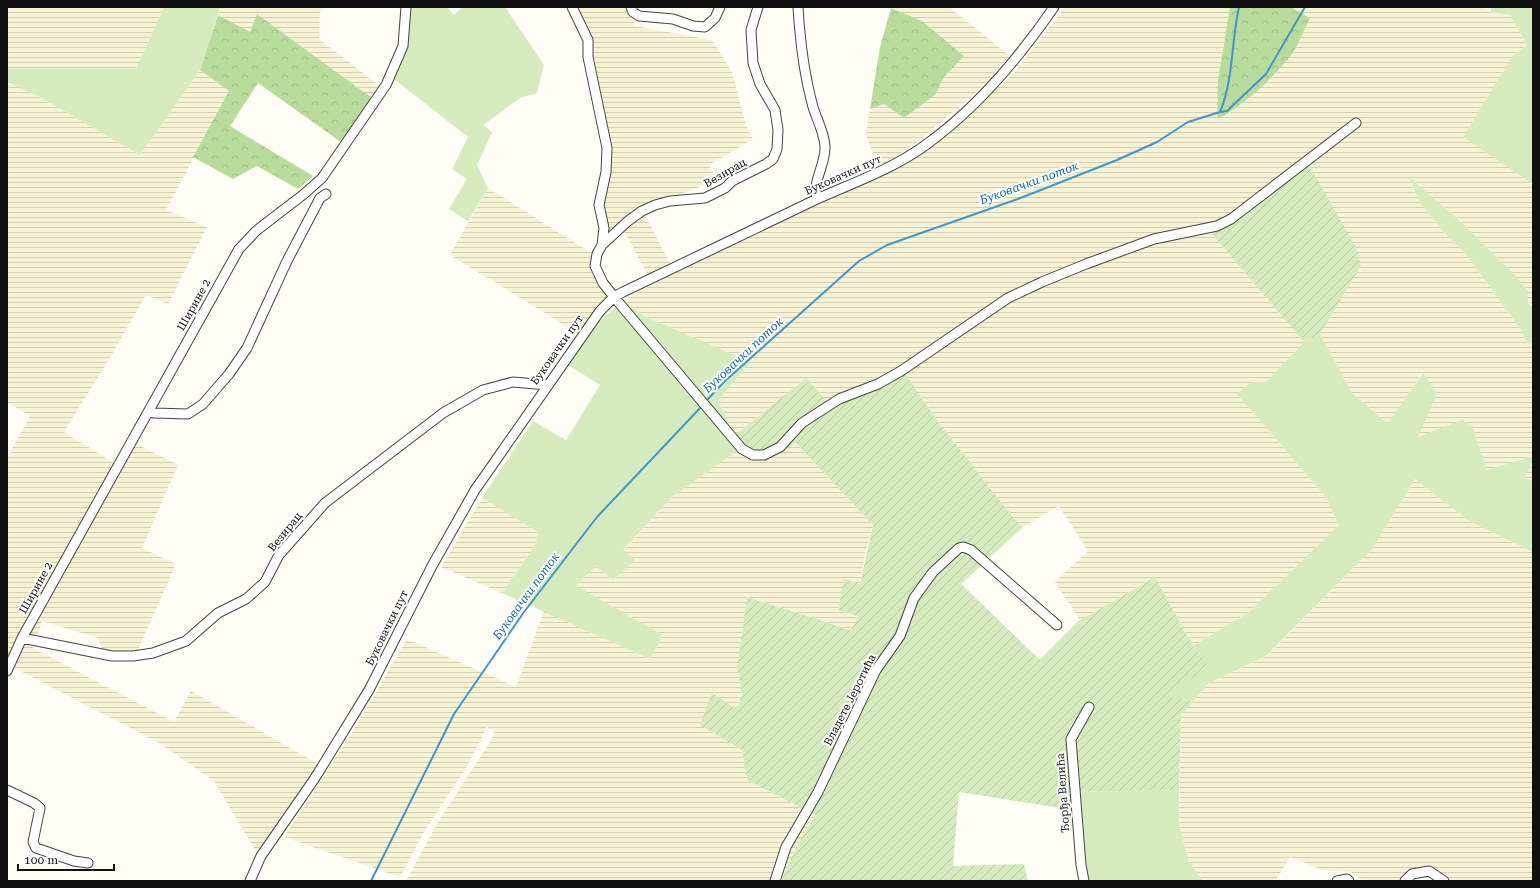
<svg xmlns="http://www.w3.org/2000/svg" width="1540" height="888" font-family="'Roboto Serif',serif">
<style>
.farmland{fill:url(#farmland-rules)}
.grass{fill:#d5ebbd}
.forest{fill:url(#forest-crowns)}
.garden{fill:url(#garden-furrows)}
.lines{fill:none;stroke-linecap:round;stroke-linejoin:round}
.stream{stroke:#3f96cf;stroke-width:2}
.minor-casing{stroke:#444;stroke-width:11}
.minor{stroke:#fff;stroke-width:9}
.labels{text-anchor:middle;dominant-baseline:central;stroke-width:4;stroke-linejoin:round;paint-order:stroke}
.street-label{font-size:11px;fill:#111;stroke:#fff}
.water-label{font-size:12px;font-style:italic;fill:#1768a6;stroke:#fff}
</style>
<defs>
<pattern id="farmland-rules" width="6" height="5" patternUnits="userSpaceOnUse"><rect width="6" height="5" fill="#f6f3d4"/><path d="M0 2.5h6" fill="none" stroke="#d2cfb5"/></pattern>
<pattern id="forest-crowns" width="20" height="18" patternUnits="userSpaceOnUse"><rect width="20" height="18" fill="#b9dc9c"/><path d="M2 6a3 3 0 1 1 6 0M12 15a3 3 0 1 1 6 0" fill="none" stroke="#9ebc85"/></pattern>
<pattern id="garden-furrows" width="10" height="10" patternUnits="userSpaceOnUse"><rect width="10" height="10" fill="#d5ebbd"/><path d="M-1 1l2-2M0 10L10 0M9 11l2-2" fill="none" stroke="#b6c8a1"/></pattern>
</defs>
<rect width="100%" height="100%" fill="#fffdf5"/>
<path class="farmland" d="M7,7h157l-28,62h-129z
M220,7h103l-3,4 -1,28 61,47 -8,12 -115,-84 -7,19 -32,-18z
M577,7h49l9,19 77,14 20,32 14,53 7,14 -44,26 8,16 -76,27 30,57 -23,10 -28,-51 -10,11 -6,-29 7,-37 -1,-32 -17,-79v-22z
M892,7h57l61,49 -34,37 -60,50 -38,25 -12,-34 4,-25 14,-5 52,-10 7,-16 21,-22z
M1065,7h165l-12,73 10,35 48,-42 18,-22 16,-33 -19,-11h193l6,5 20,3 17,30 -15,12 19,127h2v124l-17,-32 -58,-57 -49,-41 10,23 20,26 29,30 51,70 9,17 5,-1v113l-46,14 -12,-35 -2,-9 -56,11 20,-44 -15,-20 -33,52 -37,-32 -32,-59 41,-68 -52,-101 -69,55 -29,13 93,109 -38,40 -16,1 -13,11 89,103 13,28 -90,87 -56,34 -38,-69 -75,43 -25,-38 33,-31 -29,-45 -36,21 -10,-10 -76,-97 -33,-48 -73,34 -25,-28 -71,57 -17,-34 31,-38 -105,-47 -21,-16 55,-29 143,-69 51,-21 60,-35 82,-73z
M200,70l29,21 -63,119 41,17 -39,77 -22,-9 -35,61 -47,76 55,34 14,-24 45,23 -36,83 34,16 -39,88 -28,1 -8,-6 -3,-9 -56,-17 -9,27 141,74 17,-31 127,73 -61,89 -43,-72 -55,-38 -152,-79v-206l23,-42 -23,-14v-320l33,15 100,58z
M488,188l105,66 17,42 -33,37 -127,-78z
M796,442l77,83 -8,29 -5,31 -16,-5 -6,30 21,8 -7,12 -105,-33 -10,70 5,28 -5,14 -25,-16 -11,32 41,25 5,30 68,35 -19,32 -15,34h-375l32,-59 52,-80 5,-11 -8,-4 -21,41 -42,64 -24,45 -116,-40 69,-106 54,-92 109,48 28,-76 106,48 13,-24 -88,-48 21,-21 17,14 21,-20 -11,-9 49,-54 51,-37 22,-15 10,9 23,-2z
M1533,461v20l-9,-3z
M1415,479l54,42 64,31v329h-89l-15,-10 -25,10h-41l-12,-9 -29,-2 -32,-13 -13,21v3h-74l-14,-20 -10,-35 2,-111 28,-32 58,-27 105,-107z
M482,498l56,34 -2,12 -34,49 -61,-26z"/>
<path class="grass" d="M164,7h56l-20,63 -60,85 -100,-58 -33,-15v-13h129z
M410,7h37l7,8 9,-8h42l39,58 -7,28 -17,5 -37,27 9,7 -15,33 11,23 -20,33 -19,-12 18,-30 -15,-10 16,-32 -74,-58 12,-34z
M1492,7h41v177l-70,-47 49,-80 15,-12 -17,-30 -20,-3z
M1409,177l49,42 58,57 12,15v11l5,6v35l-5,1 -9,-17 -51,-70 -29,-30 -20,-26z
M623,300l21,16 106,46 -32,39 17,34 10,10 -73,52 -49,53 12,10 -22,20 -17,-14 -20,20 87,49 -13,24 -148,-66 34,-49 2,-12 -56,-34 51,-77 33,19 34,-55 -32,-20 32,-44z
M1320,334l32,59 36,31 35,-51 14,20 -19,44 44,-17 11,6 2,9 12,35 46,-14v5l-9,17 9,3v71l-64,-31 -54,-42 -43,70 -106,107 -57,27 -16,19 -23,-6 37,-31 -14,-19 56,-34 90,-87 -13,-28 -89,-103 13,-11 16,-1 38,-40z
M1179,790v36l10,35 14,20h-114l-15,-89z"/>
<path class="forest" d="M1230,7h61l19,11c-5,10 -10,22 -16,33 -13,20 -56,60 -77,68l1,-39z
M891,8l31,13 42,35 -21,22 -7,16 -32,24 -20,-14 -14,5 10,-62z
M257,14l115,84 -31,44 -83,-59 -28,43 83,50 -15,13 -41,-23 -24,13 -40,-22 36,-66 -29,-21 18,-55 32,17z"/>
<path class="garden" d="M1309,165l47,82 5,19 -41,68 -16,8 -93,-109 29,-13z
M904,372l33,48 76,97 10,10 -62,57 79,76 40,-40 75,-43 38,69 15,19 -38,31 23,6 -12,13 -2,75 -105,2v18l-115,-18 -6,74 71,-2 4,17h-247l15,-34 19,-32 -68,-35 -5,-30 -42,-25 12,-32 25,16 5,-14 -5,-28 10,-70 104,33 8,-13 -21,-7 6,-31 16,5 13,-59 -77,-82 -18,9 -24,2 -19,-19 71,-57 25,28z"/>
<g class="lines">
<path class="stream" d="M1220,112l7,-1 39,-37 39,-67
M706,401l19,-20 134,-120 28,-16 131,-46 99,-39 40,-18 31,-20 32,-10c14,-34 11,-70 19,-105
M371,881l83,-167 70,-102 73,-95 105,-111"/>
<g class="minor-casing">
<path id="minor" d="M572,7l16,33v17l19,91 -1,24 -7,33 5,23 -2,17
M631,7l2,5 6,4 34,3 20,7 12,1 10,-9 5,-11
M758,7l-7,23 2,33 7,21 15,26 3,20 -1,19 -4,10 -7,5 -34,17 -7,7 -20,10 -35,3 -15,4 -13,6 -14,10 -26,24 -5,9 -2,12 8,17 11,14 128,152 11,6h11l16,-8 22,-24 37,-24 39,-15 23,-13 107,-73 34,-16 44,-18 68,-25 63,-13 14,-7 125,-96
M798,7c2,34 6,67 15,100 4,13 11,25 12,39 1,19 -13,34 -8,53
M150,411l4,2 34,1 15,-10 26,-30 18,-26 40,-87 33,-63 6,-4
M22,638l90,18h21l20,-3 33,-12 32,-28 28,-14 19,-17 14,-27 46,-52 118,-90 40,-23 30,-8 34,3
M7,671l15,-33 217,-389 17,-18 48,-37 18,-16 64,-93 17,-39 3,-39
M7,790l27,13 6,5 -7,34 3,6 38,13 14,2
M250,881l11,-25 54,-78 54,-88 63,-124 43,-76 125,-179 14,-14 9,-5c65,-31 129,-62 194,-93 38,-17 76,-30 110,-55 51,-37 92,-86 127,-137
M775,881l11,-34 32,-55 58,-122 24,-34 14,-38 19,-26 26,-24 4,-1 8,3 86,75
M1084,881l-3,-16 -10,-126 18,-32
M1337,881l10,-2 2,2
M1405,881l7,-7 17,-3 15,10"/>
</g>
<use href="#minor" class="minor"/>
</g>
<g class="labels">
<g class="street-label">
<text transform="translate(725 173) rotate(-30)">Везирац</text>
<text transform="translate(843 175) rotate(-24)">Буковачки пут</text>
<text transform="translate(194 305) rotate(-61)">Ширине 2</text>
<text transform="translate(557 350) rotate(-55)">Буковачки пут</text>
<text transform="translate(285 532) rotate(-51)">Везирац</text>
<text transform="translate(36 588) rotate(-61)">Ширине 2</text>
<text transform="translate(387 628) rotate(-64)">Буковачки пут</text>
<text transform="translate(850 700) rotate(-63)">Владете Јеротића</text>
<text transform="translate(1063 793) rotate(-94)">Ђорђа Велића</text>
</g>
<g class="water-label">
<text transform="translate(1029 183) rotate(-20)">Буковачки поток</text>
<text transform="translate(743 355) rotate(-43)">Буковачки поток</text>
<text transform="translate(526 596) rotate(-54)">Буковачки поток</text>
</g>
</g>
<rect width="1540" height="888" fill="none" stroke="#111111" stroke-width="16"/>
<path d="M18 864v6h96v-6" fill="none" stroke="#111111" stroke-width="2"/>
<text x="24" y="864" font-size="12" fill="#111111" stroke="#ffffff" stroke-width="3" paint-order="stroke">100 m</text>
</svg>
